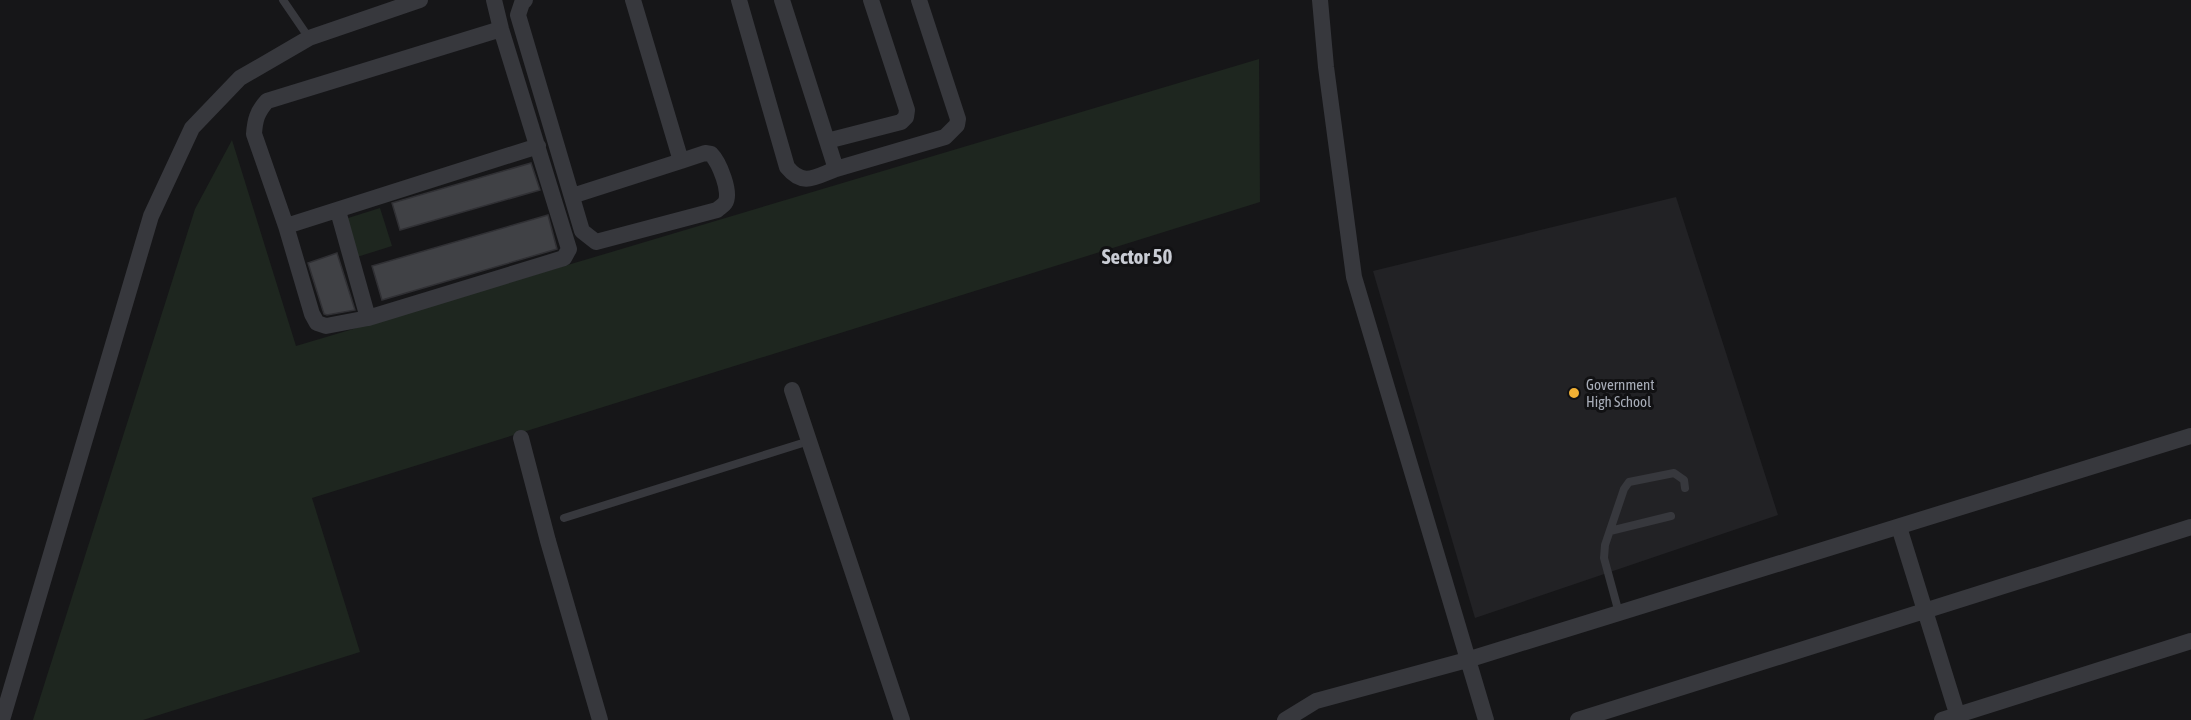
<svg xmlns="http://www.w3.org/2000/svg" width="2191" height="720" font-family="'Asap Condensed',sans-serif">
<style>
.built{fill:#222225}
.green{fill:#1e261f}
.building{fill:#404145;stroke:#303034;stroke-width:1.5}
.lines{fill:none;stroke-linecap:round;stroke-linejoin:round}
.lane{stroke:#37383d;stroke-width:8}
.street{stroke:#37383d;stroke-width:16}
.poi-dot{fill:#f2b134;stroke:#111113;stroke-width:2}
.labels{text-anchor:middle;dominant-baseline:central;stroke-width:6;stroke-linejoin:round;paint-order:stroke}
.poi-label{font-size:15px;fill:#a8adb8;stroke:#111113;text-anchor:start}
.district-label{font-size:21px;font-weight:bold;fill:#c9ccd4;stroke:#111113}
</style>
<rect width="100%" height="100%" fill="#161618"/>
<path class="built" d="M1676,197l102,318 -303,103 -102,-347z"/>
<path class="green" d="M1259,59l1,143 -948,296 48,154 -217,68h-110l162,-511 37,-69 64,206z
M380,208l12,38 -35,11 -12,-38z"/>
<path class="building" d="M531,163l9,27 -140,40 -8,-27z
M548,215l9,34 -175,51 -10,-34z
M337,253l18,57 -28,5 -3,-1 -16,-51z"/>
<g class="lines">
<path class="lane" d="M283,0l26,38
M564,518l245,-77
M1610,531l61,-15
M1619,613l-15,-55 1,-13 19,-56 5,-7 45,-9 10,7 1,8"/>
<path class="street" d="M494,0l7,29 68,220 -5,9 -196,60 -42,8 -9,-3 -5,-9 -26,-88 -32,-92c1,-14 3,-22 13,-33l234,-72
M525,0l-3,3 -4,12 64,216 14,11 121,-32c3,-3 6,-4 8,-7 7,-10 -6,-41 -14,-49l-6,-1 -24,8 -48,-161
M739,0l48,167c16,20 28,10 49,2l-54,-169
M1320,0l6,67 28,210 132,443
M827,141l74,-19 5,-5 1,-7 -36,-110
M836,169l109,-32 12,-12 1,-6 -39,-119
M572,196l109,-35
M338,211l30,107
M286,226l252,-80
M792,390l110,330
M521,438l27,103 52,179
M1899,527l60,193
M2,720l149,-504 41,-88 48,-50 69,-40 111,-38
M1285,720l31,-19 151,-41 724,-224
M1578,720l613,-193
M1942,720l249,-79"/>
</g>
<circle class="poi-dot" cx="1574" cy="393" r="6"/>
<g class="labels">
<g class="poi-label">
<text x="1586" y="384">Government<tspan x="1586" dy="17">High School</tspan></text>
</g>
<g class="district-label">
<text x="1137" y="256">Sector 50</text>
</g>
</g>
</svg>
